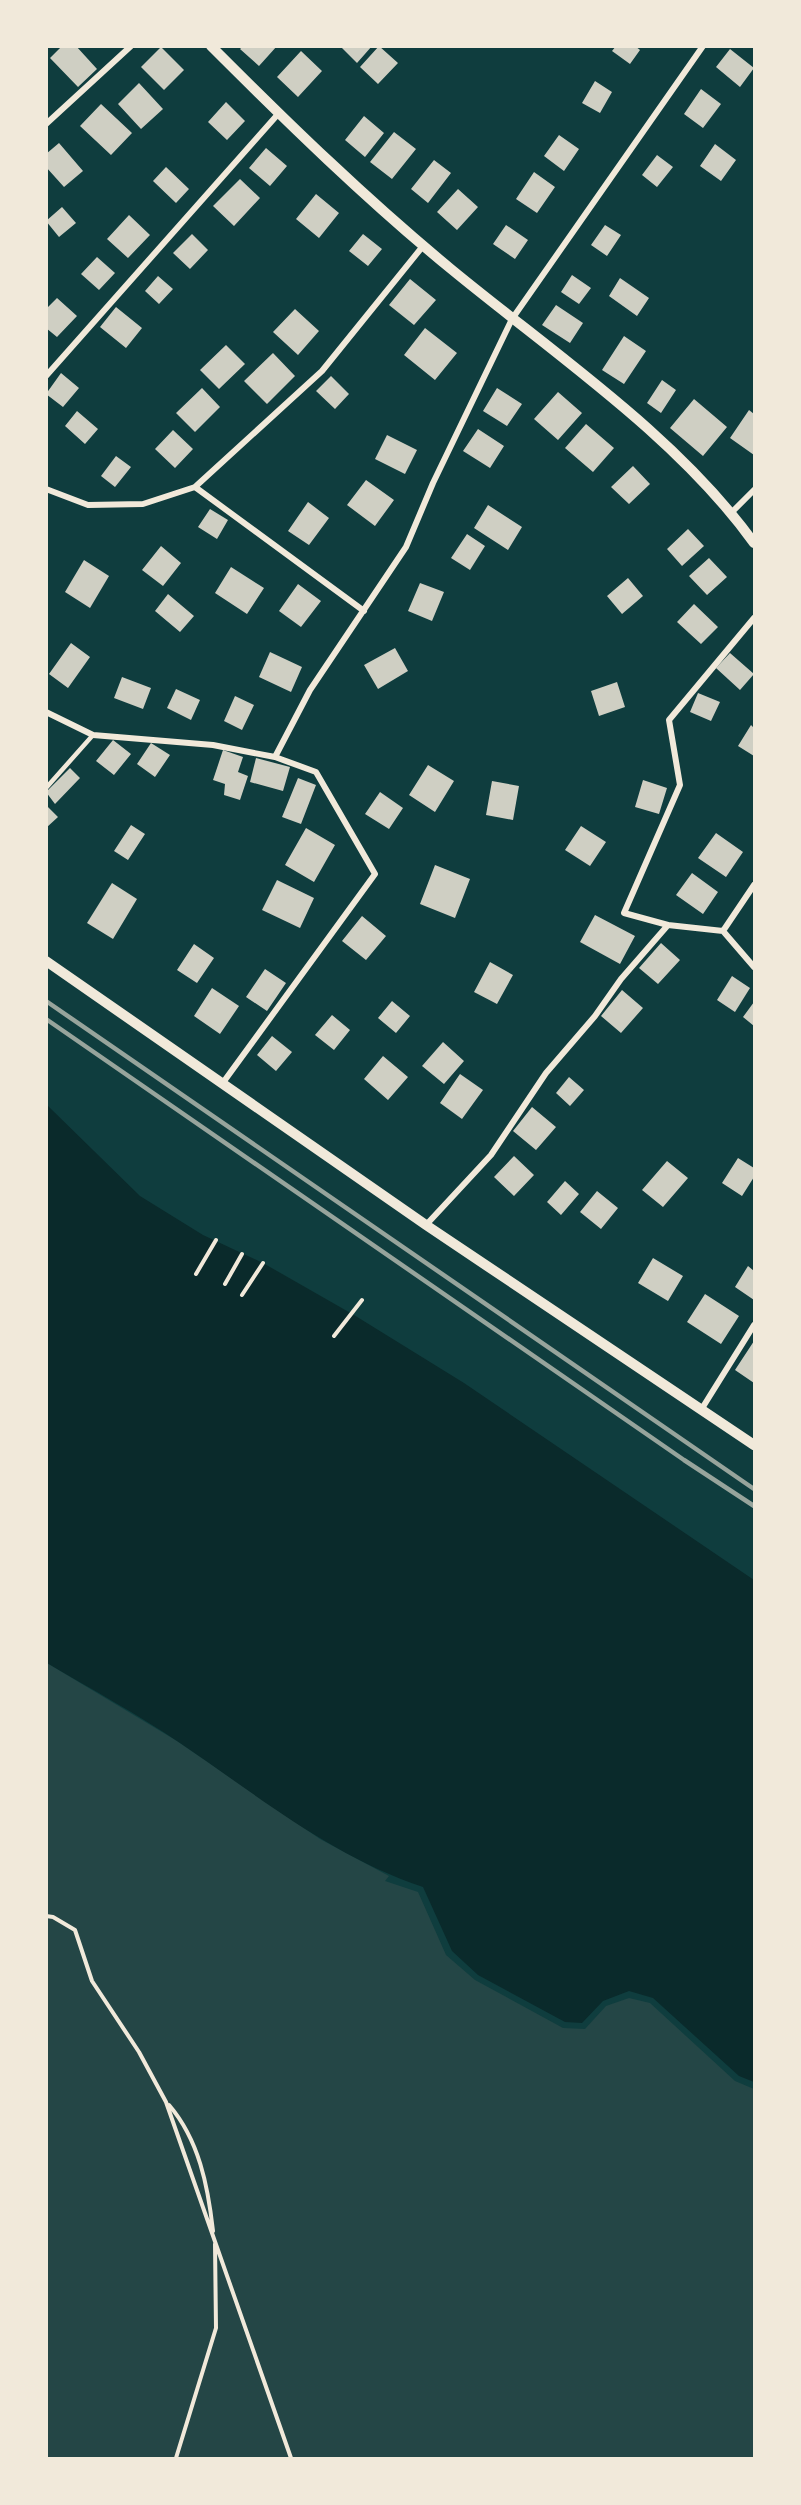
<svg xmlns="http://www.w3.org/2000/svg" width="801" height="2505" font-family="Barlow,sans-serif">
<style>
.green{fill:#244646}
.water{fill:#0a2a2b}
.building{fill:#cfcfc3}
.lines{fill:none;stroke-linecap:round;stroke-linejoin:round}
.path{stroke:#f1e9da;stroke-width:4}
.service{stroke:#f1e9da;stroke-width:4.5}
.minor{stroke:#f1e9da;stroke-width:6}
.tertiary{stroke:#f1e9da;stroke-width:10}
.rail{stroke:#97a49c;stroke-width:4.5}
</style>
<rect width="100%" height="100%" fill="#0f3d3e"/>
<path class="green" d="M47,1663l130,78 143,98 69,37 -4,5 33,11 28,63 29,25 88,48 22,1 21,-23 23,-8 21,5 85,78 19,8v369h-707z"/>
<path class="water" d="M47,1105l93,91 63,39 60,28 91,52 110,68 290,197v502l-15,-6 -86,-78 -24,-7 -26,10 -21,22 -17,-1 -87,-47 -26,-24 -29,-64c-90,-30 -165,-91 -243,-144 -43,-29 -89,-54 -133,-80z"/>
<path class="building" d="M62,46h14l21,23 -19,18 -28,-29z
M243,46h34l-18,20 -19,-17z
M340,46h32l-15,17z
M379,46l19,17 -20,21 -18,-17z
M616,46h19l5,4 -10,14 -18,-13z
M161,47l23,23 -20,20 -23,-23z
M730,49l24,19 -14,19 -24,-20z
M301,51l21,20 -24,26 -21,-20z
M595,81l17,11 -12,21 -18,-10z
M139,83l24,26 -22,20 -23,-25z
M701,89l20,15 -18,24 -19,-14z
M226,102l19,19 -18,19 -19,-18z
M101,104l31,29 -21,22 -31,-29z
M364,116l20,17 -19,24 -20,-17z
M394,132l22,17 -24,30 -22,-17z
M559,135l20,14 -15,22 -20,-15z
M59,143l24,28 -19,16 -18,-20v-13z
M715,144l21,16 -15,21 -21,-15z
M266,148l21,18 -17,20 -21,-18z
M657,155l16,12 -16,20 -15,-12z
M434,160l17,13 -23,30 -17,-14z
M166,167l23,22 -13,14 -23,-22z
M534,172l21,15 -18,26 -21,-14z
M240,179l20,19 -26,28 -21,-20z
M458,189l20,18 -21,23 -20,-18z
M316,194l23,19 -20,25 -23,-19z
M62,207l14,16 -17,14 -13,-16z
M129,215l21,20 -22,23 -21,-19z
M506,225l22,15 -13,19 -22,-15z
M605,225l16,10 -14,21 -16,-11z
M192,234l16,16 -18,19 -17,-16z
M363,234l19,15 -14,17 -19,-15z
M97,257l18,16 -16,17 -18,-16z
M572,275l19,13 -12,16 -18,-12z
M158,276l15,13 -14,15 -14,-13z
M620,278l29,20 -12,18 -28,-20z
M410,279l26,21 -22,25 -25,-20z
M57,298l20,18 -20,21 -11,-9v-19z
M556,305l27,18 -13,20 -28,-18z
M116,307l26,21 -16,20 -26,-21z
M295,309l24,22 -21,24 -25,-23z
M425,328l32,25 -22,27 -31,-25z
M624,336l22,15 -22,33 -22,-14z
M226,345l19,19 -26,25 -19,-19z
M273,353l22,23 -28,28 -23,-23z
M61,373l18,15 -16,19 -17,-13z
M331,376l18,18 -14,15 -19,-18z
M662,380l14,10 -15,23 -14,-10z
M202,388l18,19 -25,25 -19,-19z
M497,388l25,16 -15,22 -24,-15z
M558,392l24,21 -24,27 -24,-21z
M694,399l33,28 -24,29 -33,-28z
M749,410l5,4v41l-24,-17z
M77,411l21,18 -13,15 -20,-18z
M586,424l28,24 -21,24 -28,-24z
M478,429l26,17 -14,22 -27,-17z
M173,430l20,19 -18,19 -20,-19z
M387,435l30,15 -12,24 -30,-15z
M116,456l15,11 -16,20 -14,-11z
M633,466l17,18 -21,20 -18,-17z
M366,480l28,20 -19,26 -28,-21z
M308,502l21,16 -20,27 -21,-14z
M488,505l34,22 -14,23 -34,-22z
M210,509l18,11 -11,19 -19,-12z
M688,529l16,17 -22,20 -15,-17z
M467,534l18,12 -15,24 -19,-12z
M161,546l20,17 -18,23 -21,-16z
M709,558l18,19 -20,18 -18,-19z
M84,560l25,16 -19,32 -25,-16z
M231,567l33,21 -17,26 -32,-21z
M628,578l15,18 -21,18 -15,-18z
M420,583l24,9 -12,29 -24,-10z
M298,584l23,17 -20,26 -22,-16z
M168,594l26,22 -14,16 -25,-21z
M694,604l24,23 -17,17 -24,-22z
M71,643l19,14 -22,31 -19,-14z
M395,648l13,23 -30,18 -14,-24z
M270,652l32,15 -11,25 -32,-15z
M730,653l24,21 -14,16 -24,-22z
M122,677l29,11 -8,21 -29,-11z
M617,682l8,25 -26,9 -8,-25z
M176,689l24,11 -9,20 -24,-12z
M698,693l22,9 -9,19 -21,-9z
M235,696l19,9 -12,25 -18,-9z
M751,725l3,3v28l-16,-10z
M113,740l18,14 -17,21 -18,-14z
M151,743l19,12 -15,22 -18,-13z
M223,750l20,7 -5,15 10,4 -8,24 -16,-5 1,-11 -12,-4z
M256,758l34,9 -7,24 -33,-9z
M428,765l26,16 -19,31 -26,-17z
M70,768l10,10 -25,26 -9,-12z
M298,778l18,7 -15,39 -19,-7z
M643,780l24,8 -8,26 -24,-7z
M492,781l27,5 -6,34 -27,-5z
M380,792l23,16 -14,21 -24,-15z
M46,805l12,12 -12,11z
M131,825l14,9 -17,26 -14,-9z
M581,826l25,16 -16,24 -25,-16z
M306,828l29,17 -21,37 -29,-17z
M716,833l27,19 -17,25 -28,-19z
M435,865l35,14 -15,39 -35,-14z
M692,873l26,19 -15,22 -27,-19z
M277,880l37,18 -14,30 -38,-18z
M112,883l25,16 -24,40 -26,-16z
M595,915l40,21 -15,28 -40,-22z
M362,916l24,20 -20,24 -24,-19z
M661,943l19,17 -22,24 -19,-16z
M194,944l20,14 -17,25 -20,-13z
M490,962l23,13 -16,29 -23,-12z
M265,969l21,14 -19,28 -21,-14z
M732,976l18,12 -15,24 -18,-12z
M212,988l27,18 -19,28 -26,-18z
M622,990l21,18 -22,25 -20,-17z
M392,1001l18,15 -14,17 -18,-15z
M754,1002v24l-11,-9z
M332,1015l18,15 -16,20 -19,-15z
M272,1036l20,16 -16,19 -19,-16z
M443,1042l21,19 -20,23 -22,-18z
M383,1056l25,21 -20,23 -24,-21z
M460,1074l23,16 -21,29 -22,-16z
M569,1077l15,13 -14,16 -14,-13z
M532,1107l24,20 -20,23 -23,-19z
M514,1156l20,19 -20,21 -20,-19z
M738,1158l16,10v9l-12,19 -20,-13z
M667,1161l21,17 -25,29 -21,-17z
M565,1181l14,13 -18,21 -14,-13z
M597,1191l21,17 -17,21 -21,-17z
M653,1258l30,18 -15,25 -30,-18z
M748,1266l6,5v29l-19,-13z
M705,1294l34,22 -18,28 -34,-22z
M754,1341v42l-19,-13z"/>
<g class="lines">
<path class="path" d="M196,1274l20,-34
M225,1284l17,-30
M242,1295l21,-32
M334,1336l28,-36
M46,1916l7,1 22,13 17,51 47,71 27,50 125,356
M169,2105c30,35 39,81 44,126
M176,2458l40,-130 -1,-84"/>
<path class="service" d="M46,788l47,-53"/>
<path class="minor" d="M46,124l85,-78
M46,376l233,-263
M195,487l169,124
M46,489l42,16 55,-1 52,-17 127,-116 101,-125
M732,512l22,-22
M46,712l47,23 120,10 62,12
M668,925l55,6
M723,931l31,-46
M723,931l31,36
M222,1084l153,-210 -59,-102 -41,-15 35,-67 96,-143 27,-64 79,-164 191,-273
M426,1225l65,-70 55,-82 49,-57 26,-37 47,-54 -44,-12 56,-128 -11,-65 85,-102
M701,1410l53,-85"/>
<path class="tertiary" d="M211,46c77,77 156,154 240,223 102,84 226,167 303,274
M46,961l380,264 328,220"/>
<path class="rail" d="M46,1001l708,488
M46,1019l638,441 70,46"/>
</g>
<rect width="801" height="2505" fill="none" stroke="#f1e9da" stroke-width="96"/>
</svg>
